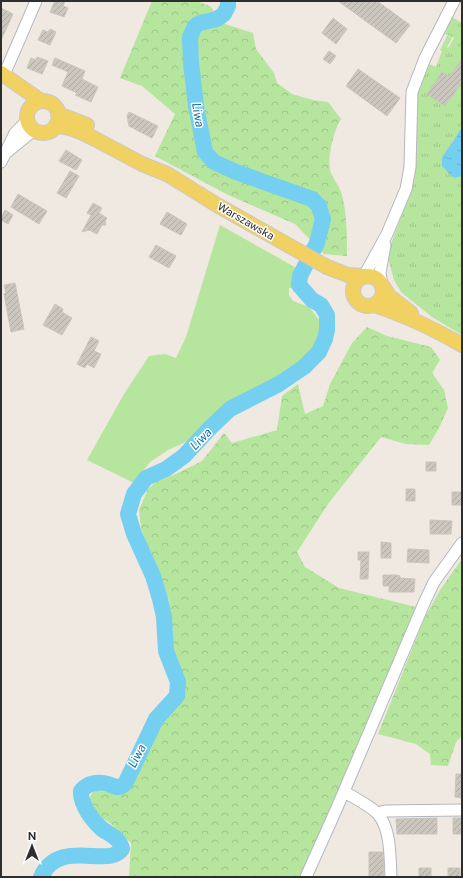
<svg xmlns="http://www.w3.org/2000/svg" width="463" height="878" font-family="'Public Sans',sans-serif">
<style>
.grass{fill:url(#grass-tufts)}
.forest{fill:url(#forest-crowns)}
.garden{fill:#b6e59e}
.water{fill:url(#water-ripples)}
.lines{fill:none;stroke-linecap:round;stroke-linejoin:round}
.river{stroke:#75cff0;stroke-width:16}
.building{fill:url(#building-hatch);stroke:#cbc5ba}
.minor-casing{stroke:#b4b7c1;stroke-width:13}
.major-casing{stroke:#c9c9c9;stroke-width:16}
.minor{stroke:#fff;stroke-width:11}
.major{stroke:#f2d163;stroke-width:14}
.labels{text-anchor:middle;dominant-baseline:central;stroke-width:3;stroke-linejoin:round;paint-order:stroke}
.street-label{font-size:11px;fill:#2e2e2e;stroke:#fff}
.water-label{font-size:12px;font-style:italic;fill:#0d6fa3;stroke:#fff}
</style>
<defs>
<pattern id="grass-tufts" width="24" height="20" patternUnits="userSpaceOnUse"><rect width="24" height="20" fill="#b6e59e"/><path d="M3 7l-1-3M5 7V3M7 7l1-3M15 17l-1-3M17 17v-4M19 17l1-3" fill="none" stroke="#9dc588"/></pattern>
<pattern id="forest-crowns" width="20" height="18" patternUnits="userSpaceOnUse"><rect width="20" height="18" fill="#b6e59e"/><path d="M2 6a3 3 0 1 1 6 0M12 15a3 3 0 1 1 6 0" fill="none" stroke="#9dc588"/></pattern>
<pattern id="water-ripples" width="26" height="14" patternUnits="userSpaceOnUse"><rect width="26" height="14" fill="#75cff0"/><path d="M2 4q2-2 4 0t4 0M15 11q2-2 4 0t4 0" fill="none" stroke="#66b2ce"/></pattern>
<pattern id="building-hatch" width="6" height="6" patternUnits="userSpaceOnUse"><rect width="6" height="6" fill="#cbc7bf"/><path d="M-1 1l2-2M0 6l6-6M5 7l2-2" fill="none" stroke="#afaba4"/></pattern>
</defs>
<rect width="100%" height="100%" fill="#efe9e1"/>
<path class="grass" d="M452,17l10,6v312l-30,-18 -31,-25 -7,-12 -7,-26 26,-68 3,-98 11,-25 9,4 6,-16 -2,-1 7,-14 5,2 -5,9 1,1 6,-10 -9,-4z"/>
<path class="forest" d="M152,1h44l14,5 15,18 28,9 3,16 18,24 3,10 15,11 21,6 15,2 13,17c-7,11 -15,42 -10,54 3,7 9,14 11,22 5,20 5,40 5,61l-23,-2 -29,-30 -67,-29 -73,-39 20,-42 -33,-28 -22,-8z
M367,327l20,9 44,11 9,13 -8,13 12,17 4,18 -9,20 -10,17 -23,-1 -25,-7 -53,67 -31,48 8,15 34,21 77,19 -114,270h-181l8,-1 2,-33 -21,-20 -13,-8 -8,-16 5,-9 26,4 22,-33 17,-33 19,-24 3,-31 -9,-19 1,-20 -4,-34 -28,-71 -2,-19 9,-21 8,-7 22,-9 24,-12 22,-28 8,10 45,-13 5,-34 16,-12 7,30 18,-8 7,-22 22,-41z
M462,559v177l-6,6 -8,24 -17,-1 -1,-11 -14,-10 -38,-10 47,-117 15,-27z"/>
<path class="garden" d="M220,225l80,45 -5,13v5h-6v7l4,6 16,6 12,15 -4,27 -22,20 -51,29 -16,5 -16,14 -24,24 -20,9 -18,12 -16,21 -47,-23 37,-66 25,-38 16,-2 11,4 10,-21z"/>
<path class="water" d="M462,127v49l-8,2 -12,-12v-9l10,-14z"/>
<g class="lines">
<path class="river" d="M41,877c18,-40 68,-8 81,-28 -2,-11 -12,-14 -20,-20 -10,-9 -22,-25 -21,-38 6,-8 18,-10 27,-7 3,1 7,3 10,3 3,0 6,-2 8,-5l30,-63 21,-23 1,-14 -12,-31 -2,-34 -4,-18 -7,-23 -19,-42 -6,-20 6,-20 12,-16 20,-9 18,-13 26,-28 20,-19 49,-25 25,-17 15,-15 6,-13 2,-9v-15l-6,-10 -9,-5 -13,-15 1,-9 17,-33 6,-24 -4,-13 -7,-7 -76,-27 -22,-10 -9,-10 -9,-46 -5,-43 -1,-26 5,-11 5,-3 17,-4 7,-5 4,-8v-5"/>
</g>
<path class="building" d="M55,1h10l-2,5 5,2 -4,9 -14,-5z
M338,1h39l33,24 -14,18z
M1,8l12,6 -12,26z
M333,18l14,11 -11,15 -14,-11z
M50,29l6,3 -6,13 -12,-5 5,-10 5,2z
M329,51l7,5 -6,8 -7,-5z
M37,57l11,4 -6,13 -15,-6 4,-10 5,2z
M55,58l30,13 -3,8 16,8 -7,15 -16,-7 2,-2 -15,-7 6,-14 -16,-7z
M462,59v23l-17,24 -18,-12 15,-22 7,5z
M358,69l42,29 -13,18 -41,-30z
M129,112l29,14 -6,12 -23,-12 -2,-10z
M66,150l16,10 -6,10 -17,-9z
M70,171l9,5 -13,22 -9,-5z
M18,194l29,17 -8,13 -28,-17z
M93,203l9,5 -3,5 8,5 -2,3 1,4h-4l-5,9 -8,-4 -7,2 9,-17 -4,-2z
M5,210l8,5 -5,9 -7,-4v-2z
M167,212l20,12 -6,11 -21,-11z
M156,245l20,11 -7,12 -20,-11z
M15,283l9,46 -13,3 -7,-38 2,-1 -2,-8z
M55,304l8,5 -1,3 10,6 -10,17 -19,-10z
M91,337l8,4 -5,10 7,3 -7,14 -7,-4 -2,4 -8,-4z
M426,462h10v9h-10z
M406,489h9v12h-9z
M452,492h10v13h-10z
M430,520l22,1 -1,13h-21z
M381,542l10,1v15h-10z
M408,549l21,1v13l-22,-1z
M358,552h11l-1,27h-8l1,-19h-3z
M383,575h13l4,1v2l15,1 -1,13h-25v-6h-6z
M456,774h6v24l-7,-1z
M437,818v16h-40l-1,-15z
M453,818h9v16h-9z
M369,852h14l1,25h-15z
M419,868h12v9h-12z
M448,868h12v9h-12z"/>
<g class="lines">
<g class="minor-casing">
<path id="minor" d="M4,75l32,-74
M7,152l27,-22
M1,162l14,-29 12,-12
M364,276l23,-42 19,-45 4,-22 2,-75 13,-34 29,-57
M382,285l-2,-12 5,-28
M344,792c8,4 29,16 34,22 13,15 12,44 13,63
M378,813l7,-2 77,-1
M306,877l30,-67 89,-209 9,-19 28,-39"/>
</g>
<g class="major-casing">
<path id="major" d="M1,73l40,28
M27 117a16 16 0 1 1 32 0a16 16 0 1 1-32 0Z
M58,114l29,11
M56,125l17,4 8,3 16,8 45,24 25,10 50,31 110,62 21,8 16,1
M353 291a15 15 0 1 1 30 0a15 15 0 1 1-30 0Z
M382,285l7,11 22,17
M374,305c31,10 60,24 88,40"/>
</g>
<use href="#minor" class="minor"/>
<use href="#major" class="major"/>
</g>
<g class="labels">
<g class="street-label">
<text transform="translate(246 221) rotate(30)">Warszawska</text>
</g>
<g class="water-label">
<text transform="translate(198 115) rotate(80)">Liwa</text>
<text transform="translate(201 439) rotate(-46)">Liwa</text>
<text transform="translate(137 756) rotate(-63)">Liwa</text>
</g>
</g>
<rect width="463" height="878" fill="none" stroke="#2e2e2e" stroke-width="4"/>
<g transform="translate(32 846)" stroke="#ffffff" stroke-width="3" paint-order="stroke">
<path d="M0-3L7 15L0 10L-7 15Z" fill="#2e2e2e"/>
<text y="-6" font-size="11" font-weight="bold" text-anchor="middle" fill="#2e2e2e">N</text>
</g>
</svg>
